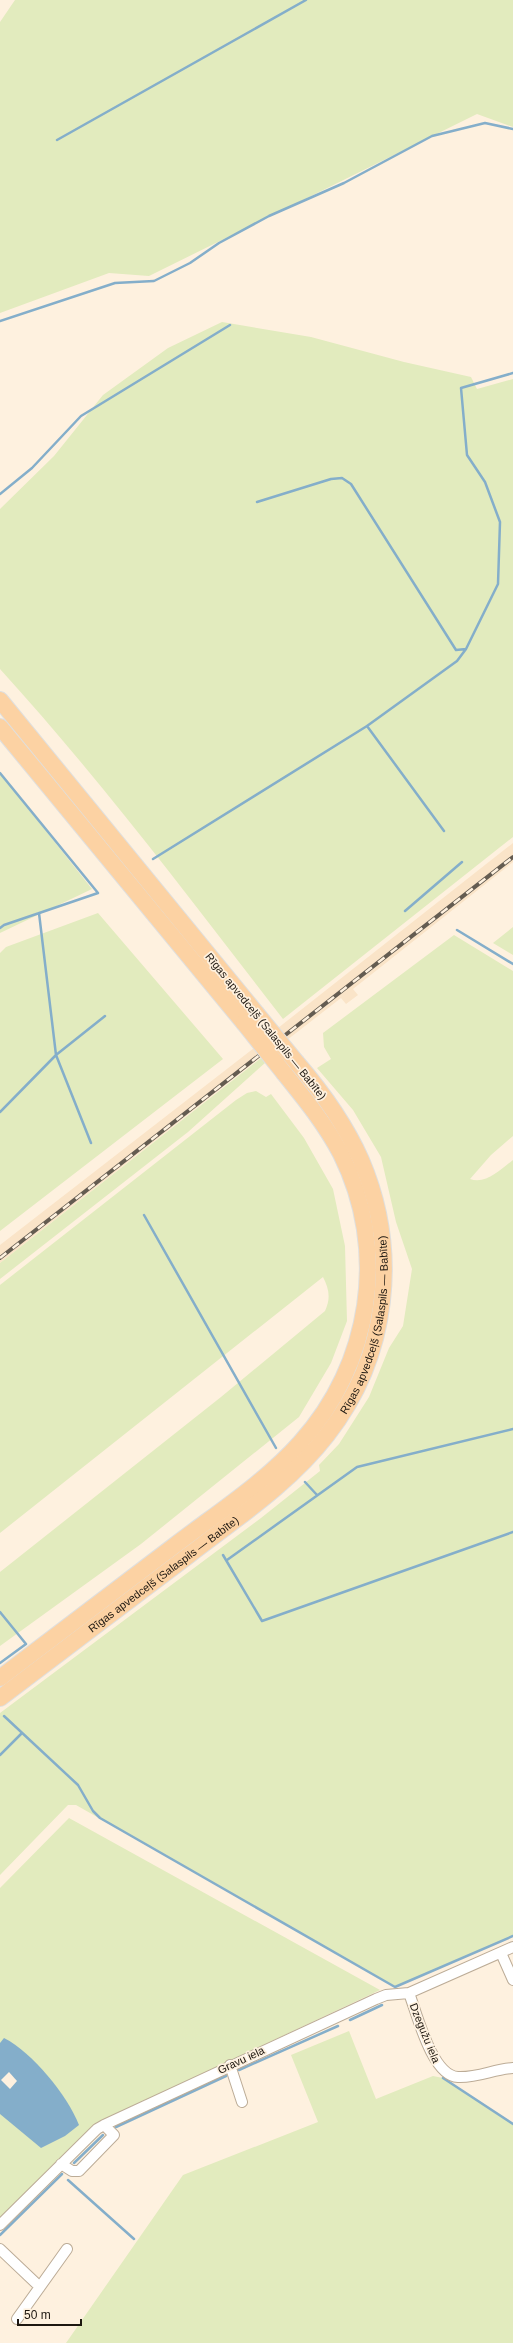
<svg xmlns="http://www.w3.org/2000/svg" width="513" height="2343" font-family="Arial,sans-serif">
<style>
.built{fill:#fae4c8}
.green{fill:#e2ebbe}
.water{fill:#84aeca}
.pier{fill:#fef1df}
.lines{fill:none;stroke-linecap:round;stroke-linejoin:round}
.stream{stroke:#84aeca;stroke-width:2.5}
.minor-casing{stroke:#bcac97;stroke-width:12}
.trunk-casing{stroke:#dfdfde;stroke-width:18}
.minor{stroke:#fff;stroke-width:10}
.trunk{stroke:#fcd2a3;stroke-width:16}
.rail-casing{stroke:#645c51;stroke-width:4}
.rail{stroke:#fef1df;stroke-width:2.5;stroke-dasharray:8;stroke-linecap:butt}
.trunk-bridge-casing{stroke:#dfdfde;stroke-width:18;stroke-linecap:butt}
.trunk-bridge{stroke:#fcd2a3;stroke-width:16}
.labels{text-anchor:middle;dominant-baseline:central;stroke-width:3.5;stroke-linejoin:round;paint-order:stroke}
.street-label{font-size:11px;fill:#1d1710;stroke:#fef1df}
</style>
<rect width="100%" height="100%" fill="#fef1df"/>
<path class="built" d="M513,843v19l-160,127 5,6 -12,9 -5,-6 -54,42 -9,-12z
M254,1048l7,9 -261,206v-18z"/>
<path class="green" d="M15,0h498v127l-36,-13 -328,162 -40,-3 -109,40v-291z
M222,322l89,15 93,25 67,15 6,12 36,-10v458l-230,182c-92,-119 -182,-239 -283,-350v-160l54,-53 49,-61 65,-47z
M0,773l92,116 -92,44z
M98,913l125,146 -223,172v-278l6,-6z
M513,927v28l-20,-12z
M454,935l59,36v165l-22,19 -21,24c16,6 31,-10 43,-19v776l-118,51 -319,-182h-8l-68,70v-162l261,-195 59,-47 -1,-6 20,-21 30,-47 20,-49 14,-22 9,-57 -16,-47 -15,-65 -28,-47 -36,-42 14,-9 -7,-12 -1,-14z
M261,1058l4,5 -77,69 -188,147v-16z
M256,1091l10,6 5,-3 33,44 29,51 12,57 2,75 -16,42 -32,54 -158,127 -141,102v-74l221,-175 104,-86c6,-13 4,-22 -2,-34l-323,256v-248l236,-185 11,-7z
M69,1818l311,172 -284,134 -96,95v-331z
M349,2031l27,68 57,-23 10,2 70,46v219h-447l117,-168 135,-53 -27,-67z"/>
<path class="water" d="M4,2038c29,15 63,57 75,87l-14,11 -24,12 -41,-34v-71z"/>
<path class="pier" d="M9,2072l8,9 -7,8 -9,-9z"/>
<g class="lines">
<path class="stream" d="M57,140l249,-140
M0,321l115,-38 39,-2 36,-18 29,-20 50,-27 75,-33 88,-47 53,-13 28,6
M0,494l32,-26 49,-52 149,-91
M257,502l74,-23 11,-1 9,6 105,166 10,-1
M367,726l77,105
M0,773l98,120 -94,32 -4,3
M153,859l214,-133 90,-65 9,-12 32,-65 2,-62 -15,-40 -18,-27 -6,-67 52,-15
M405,911l57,-49
M39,913l17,142 35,88
M457,930l56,34
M0,1112l56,-57 49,-39
M144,1215l132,233
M305,1482l12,13
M223,1555l39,66 251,-89
M227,1560l130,-93 156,-38
M0,1612l26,32 -26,19
M4,1716l74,69 15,26 7,7 295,169 118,-51
M0,1755l22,-22
M350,2020l32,-15
M239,2070l99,-44
M443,2078l70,46
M116,2127l110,-51
M74,2163l29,-28
M68,2180l66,59
M0,2235l62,-61"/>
<g class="minor-casing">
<path id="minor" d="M501,1953l12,27
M409,1993c8,21 23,83 49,84 20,1 36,-8 55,-9
M230,2065l12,37
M61,2164l11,7h7l35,-36 -10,-10
M0,2225l97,-96 7,-4 272,-126 10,-4 23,-2 104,-46
M0,2249l40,38
M17,2319l50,-70"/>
</g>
<g class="trunk-casing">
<g id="trunk">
<path d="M0,700l256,313"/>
<path d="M0,727l244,296"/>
<path d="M0,1678c58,-44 116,-88 174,-132 43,-33 90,-63 126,-103 71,-78 89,-193 41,-289 -15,-29 -36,-55 -57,-81"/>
<path id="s1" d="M0,1698c63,-48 126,-96 189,-143 48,-37 101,-72 138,-120 62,-79 73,-184 34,-275 -16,-36 -39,-68 -64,-97"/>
</g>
</g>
<use href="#minor" class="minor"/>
<use href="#trunk" class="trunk"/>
<g class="rail-casing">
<path id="rail" d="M0,1258l513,-401"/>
</g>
<use href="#rail" class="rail"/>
<g class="trunk-bridge-casing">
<path id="trunk-bridge" d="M256,1013l41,50
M244,1023l40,50"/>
</g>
<use href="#trunk-bridge" class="trunk-bridge"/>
</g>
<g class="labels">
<g class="street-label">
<text transform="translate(266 1026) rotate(51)">Rīgas apvedceļš (Salaspils — Babīte)</text>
<text stroke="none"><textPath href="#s1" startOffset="540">Rīgas apvedceļš (Salaspils — Babīte)</textPath></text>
<text stroke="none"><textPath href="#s1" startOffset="205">Rīgas apvedceļš (Salaspils — Babīte)</textPath></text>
<text transform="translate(425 2033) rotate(68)">Dzegužu iela</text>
<text transform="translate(241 2060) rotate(-25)">Gravu iela</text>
</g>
</g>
<path d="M18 2319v6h63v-6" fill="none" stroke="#1d1710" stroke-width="2"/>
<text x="24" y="2319" font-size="12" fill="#1d1710" stroke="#fef1df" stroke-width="3" paint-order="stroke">50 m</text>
</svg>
